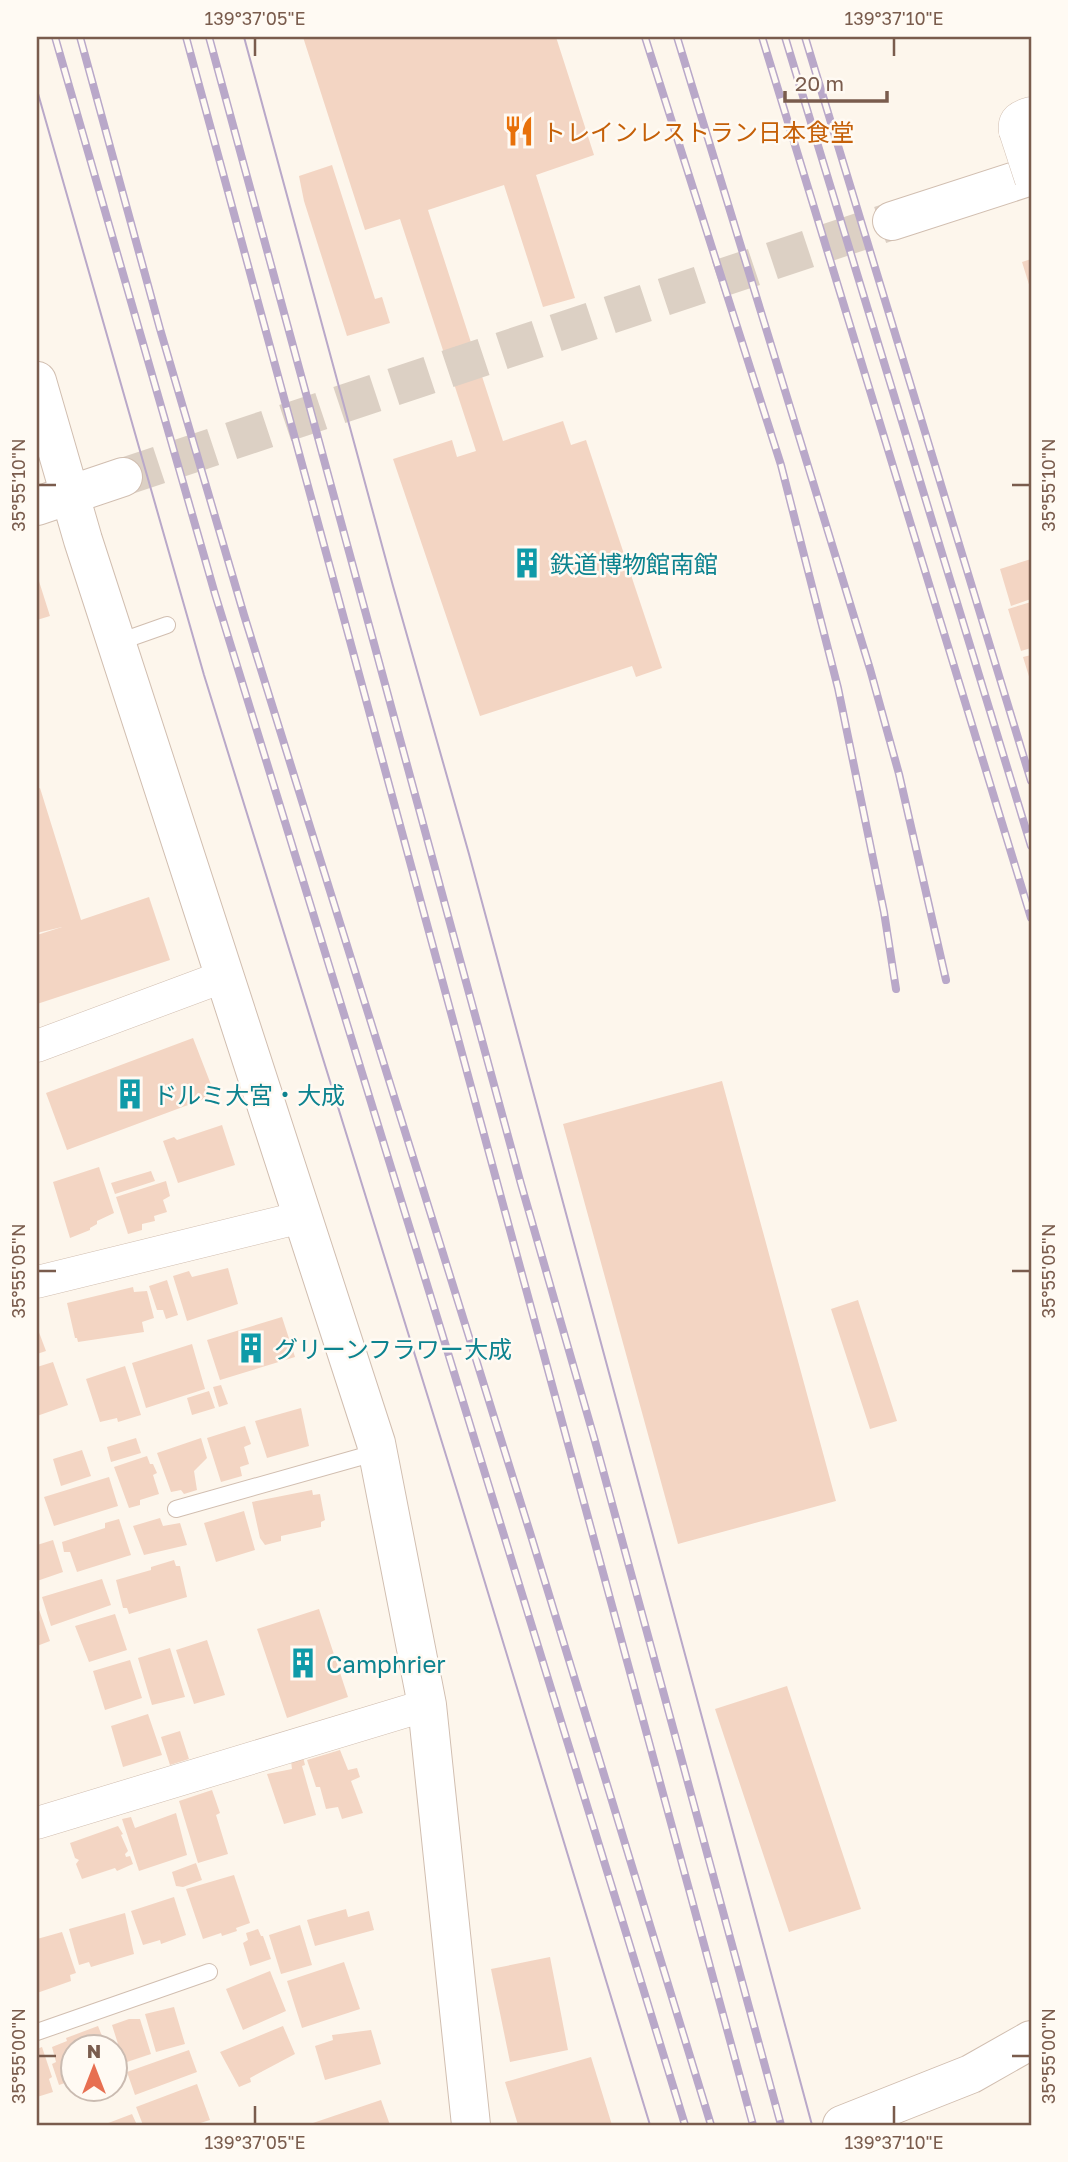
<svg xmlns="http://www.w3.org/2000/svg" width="1068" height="2162" font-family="'Golos Text','Noto Sans JP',sans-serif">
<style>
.building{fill:#f3d5c3}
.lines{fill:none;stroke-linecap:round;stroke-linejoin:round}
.tertiary-tunnel{stroke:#dcd0c4;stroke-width:38;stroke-dasharray:38 19;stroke-linecap:butt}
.service-casing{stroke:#d1beb0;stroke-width:18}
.minor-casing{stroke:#d1beb0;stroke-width:33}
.tertiary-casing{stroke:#d1beb0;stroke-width:40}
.service{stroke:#fff;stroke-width:16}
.minor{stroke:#fff;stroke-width:32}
.tertiary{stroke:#fff;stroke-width:38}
.tram{stroke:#b9a8c9;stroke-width:2}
.rail-casing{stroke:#b9a8c9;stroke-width:8}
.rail{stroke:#fffaf3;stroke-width:5;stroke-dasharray:16;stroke-linecap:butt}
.minor-bridge-casing{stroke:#d1beb0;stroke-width:33;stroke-linecap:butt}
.minor-bridge{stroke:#fff;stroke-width:32}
.ticks{fill:none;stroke:#7a5c4d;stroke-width:2.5}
.labels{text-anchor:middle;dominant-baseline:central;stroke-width:5;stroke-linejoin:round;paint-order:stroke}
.food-label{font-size:24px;fill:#c56008;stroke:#fffaf3;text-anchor:start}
.culture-label{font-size:24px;fill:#0d838f;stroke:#fffaf3;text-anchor:start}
.neatline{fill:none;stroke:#7a5c4d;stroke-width:2.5}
.ticks-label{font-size:18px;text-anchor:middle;fill:#7a5c4d}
</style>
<rect width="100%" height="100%" fill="#fdf6ec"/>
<path class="building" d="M303,37h253l38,118 -58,20 39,123 -32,9 -39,-122 -76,25 75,231 60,-20 8,24 15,-5 76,228 -26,9 -4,-11 -152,50 -87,-257 59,-19 5,17 19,-6 -76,-232 -35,11z
M332,165l43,134 7,-2 8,26 -43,13 -43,-135 -5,-25z
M1031,259v32l-9,-29z
M1031,559v40l-20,7 -11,-37z
M37,575l13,41 -13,4z
M1031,602v46l-10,3 -13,-42z
M1031,655v28l-8,-26z
M40,788l41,132 68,-23 21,63 -133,44v-69l25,-8 -25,6v-144z
M193,1038l22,57 -148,55 -21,-57z
M722,1081l114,420 -158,43 -115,-420z
M222,1125l13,40 -57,18 -15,-42 11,-4 3,3z
M99,1167l15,46 -17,8v3l-7,4v2l-20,8 -17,-56z
M151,1171l4,10 -40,13 -4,-11z
M166,1181l4,15 -7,4 4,12 -13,4 1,5 -13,3v6l-14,4 -12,-37z
M228,1268l10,36 -51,17 -14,-45 16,-5 3,6z
M167,1280l11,35 -12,4 -3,-9h-6l-8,-24z
M133,1287l1,5 13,-1 7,27 -12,4 2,10 -66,10 -1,-4h-2l-8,-35z
M858,1300l39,121 -27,8 -39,-120z
M282,1317l13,40 -75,23 -13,-40z
M37,1327l9,24 -9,3z
M192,1344l13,45 -59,19 -14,-45z
M53,1362l15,43 -31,11v-49z
M125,1366l16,49 -23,7 -1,-4 -17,4 -14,-43z
M221,1385l7,19 -9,3 -6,-20z
M209,1391l6,17 -23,7 -5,-17z
M301,1408l8,38 -42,12 -12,-37z
M245,1426l6,18 -7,3 5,17 -9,3 2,9 -21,6 -14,-44z
M136,1438l5,15 -30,9 -4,-15z
M201,1438l6,20 -13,13 3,19 -13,4 -3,-4 -10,2 -14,-39z
M82,1450l9,26 -30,10 -8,-27z
M147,1456l3,8h3l4,9 -4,2 6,19 -19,6v5l-11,3 -15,-41z
M109,1477l9,29 -64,20 -10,-29z
M312,1490l1,5 7,-1 5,26 -4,2v5l-40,9v5l-16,4 -5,-7 -8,-36z
M244,1511l11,39 -39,12 -12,-39z
M160,1518l3,8 17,-3 7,22 -43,10 -11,-29z
M119,1519l12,36 -54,17 -7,-20h-6l-2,-10 43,-14v-5z
M53,1540l10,32 -26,9v-36z
M174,1560l2,6h4l7,31 -58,17 -2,-6h-4l-7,-28 35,-10v-3z
M102,1579l9,26 -60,21 -9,-29z
M37,1604l13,37 -13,5z
M319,1609l29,88 -61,21 -30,-89z
M115,1614l12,36 -38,12 -14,-36z
M207,1640l18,55 -31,9 -18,-54z
M170,1648l15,49 -33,8 -14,-47z
M130,1660l12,38 -37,12 -12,-39z
M787,1686l74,223 -72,23 -74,-223z
M148,1714l14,41 -39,12 -12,-41z
M180,1731l9,28 -19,6 -9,-28z
M340,1750l8,20 9,-2 3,9 -9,4 12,32 -21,6 -4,-12 -12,2 -6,-22h-4l-9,-27z
M303,1757l2,8 -3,1 14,49 -32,9 -17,-50 25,-5 -1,-8z
M212,1790l8,23 -4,2 12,39 -30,9 -19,-62z
M176,1813l11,42 -48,16 -17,-52 9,-2 4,11z
M118,1826l5,8 -2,1 7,16 -3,3 1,3 4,-1 3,8 -16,7 -2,-3 -33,11 -6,-15 3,-4 -4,-2 -5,-15z
M196,1863l6,17 -19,7 -7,-1 -4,-14z
M234,1875l16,48 -14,5 1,3 -15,5 -1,-3 -18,6 -17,-50z
M174,1897l12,38 -25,9 -1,-4 -17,5 -12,-34z
M346,1909l2,8 21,-6 5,19 -59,16 -8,-26z
M125,1913l9,41 -43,13 -2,-5 -10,3 -10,-36z
M300,1925l12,40 -31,9 -12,-39z
M258,1929l3,7h2l8,23 -21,7 -7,-23 5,-3 -2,-7z
M62,1932l14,41 -6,2 1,6 -34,12v-54z
M550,1957l18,93 -58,12 -19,-93z
M344,1962l16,47 -58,19 -15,-47z
M270,1971l16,40 -43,19 -17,-41z
M174,2007l11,37 -29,8 -11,-38z
M129,2019h11l11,35 -27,9 -12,-38z
M98,2026l8,20h-32v34l-15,5 -7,-21 4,-2 -4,-15 15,-6 -1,-3z
M283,2026l12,28 -45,24 1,4 -12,5 -19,-35z
M371,2030l10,34 -56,16 -10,-34 18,-6 -1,-5z
M42,2047l10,30 -3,2 4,13 -16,5v-48z
M189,2050l8,22 -62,23 -8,-23z
M591,2057l21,68h-94l-13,-43z
M197,2084l13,36 -16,5h-51l-7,-18z
M381,2100l9,25h-83z
M132,2114l5,11h-34z"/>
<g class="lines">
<path class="tertiary-tunnel" d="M123,477l769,-256"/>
<g class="service-casing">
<path id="service" d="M116,643l51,-18
M176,1509l202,-57
M37,2032l172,-60"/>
</g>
<g class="minor-casing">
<path id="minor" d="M1015,131c-2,-12 5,-15 16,-18
M37,1046l188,-70
M37,1282l265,-65
M37,1823l390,-118"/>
</g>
<g class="tertiary-casing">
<path id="tertiary" d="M892,221l139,-45
M37,381l46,159 293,903 51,262 44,420
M37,506l86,-29
M842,2125l129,-51 60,-34"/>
</g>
<use href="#service" class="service"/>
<use href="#minor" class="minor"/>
<use href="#tertiary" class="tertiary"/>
<path class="tram" d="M244,37l149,549 76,268 343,1271
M37,90l167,585 254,819 192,631"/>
<g class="rail-casing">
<path id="rail" d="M55,37l160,557 470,1531
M80,37l80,292 84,286 288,924 179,586
M186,37l567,2088
M209,37l312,1147 74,257 186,684
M645,37l136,428 57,223 46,224 12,77
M677,37l193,632 29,105 47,206
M762,37l269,881
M785,37l246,809
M805,37l226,744"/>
</g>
<use href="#rail" class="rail"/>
<g class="minor-bridge-casing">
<path id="minor-bridge" d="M1015,131l16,49"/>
</g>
<use href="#minor-bridge" class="minor-bridge"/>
</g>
<path class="ticks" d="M255,38v18M894,38v18M38,485h18M1012,485h18M38,1271h18M1012,1271h18M38,2056h18M1012,2056h18M255,2106v18M894,2106v18"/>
<defs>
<g id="restaurant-bare" transform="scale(2.415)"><path d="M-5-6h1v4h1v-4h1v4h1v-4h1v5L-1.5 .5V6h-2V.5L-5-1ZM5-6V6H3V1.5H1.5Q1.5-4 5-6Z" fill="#e8710a" stroke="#fffaf3" stroke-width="2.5" paint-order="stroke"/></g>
<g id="building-bare" transform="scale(2.415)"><path d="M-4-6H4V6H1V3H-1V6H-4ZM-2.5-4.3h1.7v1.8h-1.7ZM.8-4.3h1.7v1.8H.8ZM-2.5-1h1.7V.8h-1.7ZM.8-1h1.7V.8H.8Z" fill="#0f9aa8" stroke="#fffaf3" stroke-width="2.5" paint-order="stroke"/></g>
</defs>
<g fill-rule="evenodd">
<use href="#restaurant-bare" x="519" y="131"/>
<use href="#building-bare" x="527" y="563"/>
<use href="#building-bare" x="130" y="1094"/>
<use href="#building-bare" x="251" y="1348"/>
<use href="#building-bare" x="303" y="1663"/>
</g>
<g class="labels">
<g class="food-label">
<text x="542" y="131">トレインレストラン日本食堂</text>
</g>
<g class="culture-label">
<text x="550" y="563">鉄道博物館南館</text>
<text x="153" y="1094">ドルミ大宮・大成</text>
<text x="274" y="1348">グリーンフラワー大成</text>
<text x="326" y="1663">Camphrier</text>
</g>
</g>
<rect width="1068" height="2162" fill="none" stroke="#fffaf3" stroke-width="77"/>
<g transform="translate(94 2068)"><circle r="33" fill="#fffaf3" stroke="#cabbb1" stroke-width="2"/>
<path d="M0-5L12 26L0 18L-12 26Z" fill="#e76f51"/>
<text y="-10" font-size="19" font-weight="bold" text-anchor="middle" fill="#7a5c4d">N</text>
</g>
<path d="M785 91v10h102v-10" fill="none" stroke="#7a5c4d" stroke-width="3.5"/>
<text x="795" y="91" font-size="21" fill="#7a5c4d" stroke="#fffaf3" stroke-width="5" paint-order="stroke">20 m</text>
<rect x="38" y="38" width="992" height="2086" class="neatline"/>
<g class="ticks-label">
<text x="255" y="25">139°37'05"E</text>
<text x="894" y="25">139°37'10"E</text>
<text transform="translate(19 485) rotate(-90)" y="6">35°55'10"N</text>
<text transform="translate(1049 485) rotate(-90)" y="6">35°55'10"N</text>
<text transform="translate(19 1271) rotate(-90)" y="6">35°55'05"N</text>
<text transform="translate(1049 1271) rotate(-90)" y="6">35°55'05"N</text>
<text transform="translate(19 2056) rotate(-90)" y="6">35°55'00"N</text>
<text transform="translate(1049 2056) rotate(-90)" y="6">35°55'00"N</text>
<text x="255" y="2149">139°37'05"E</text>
<text x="894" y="2149">139°37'10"E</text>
</g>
</svg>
